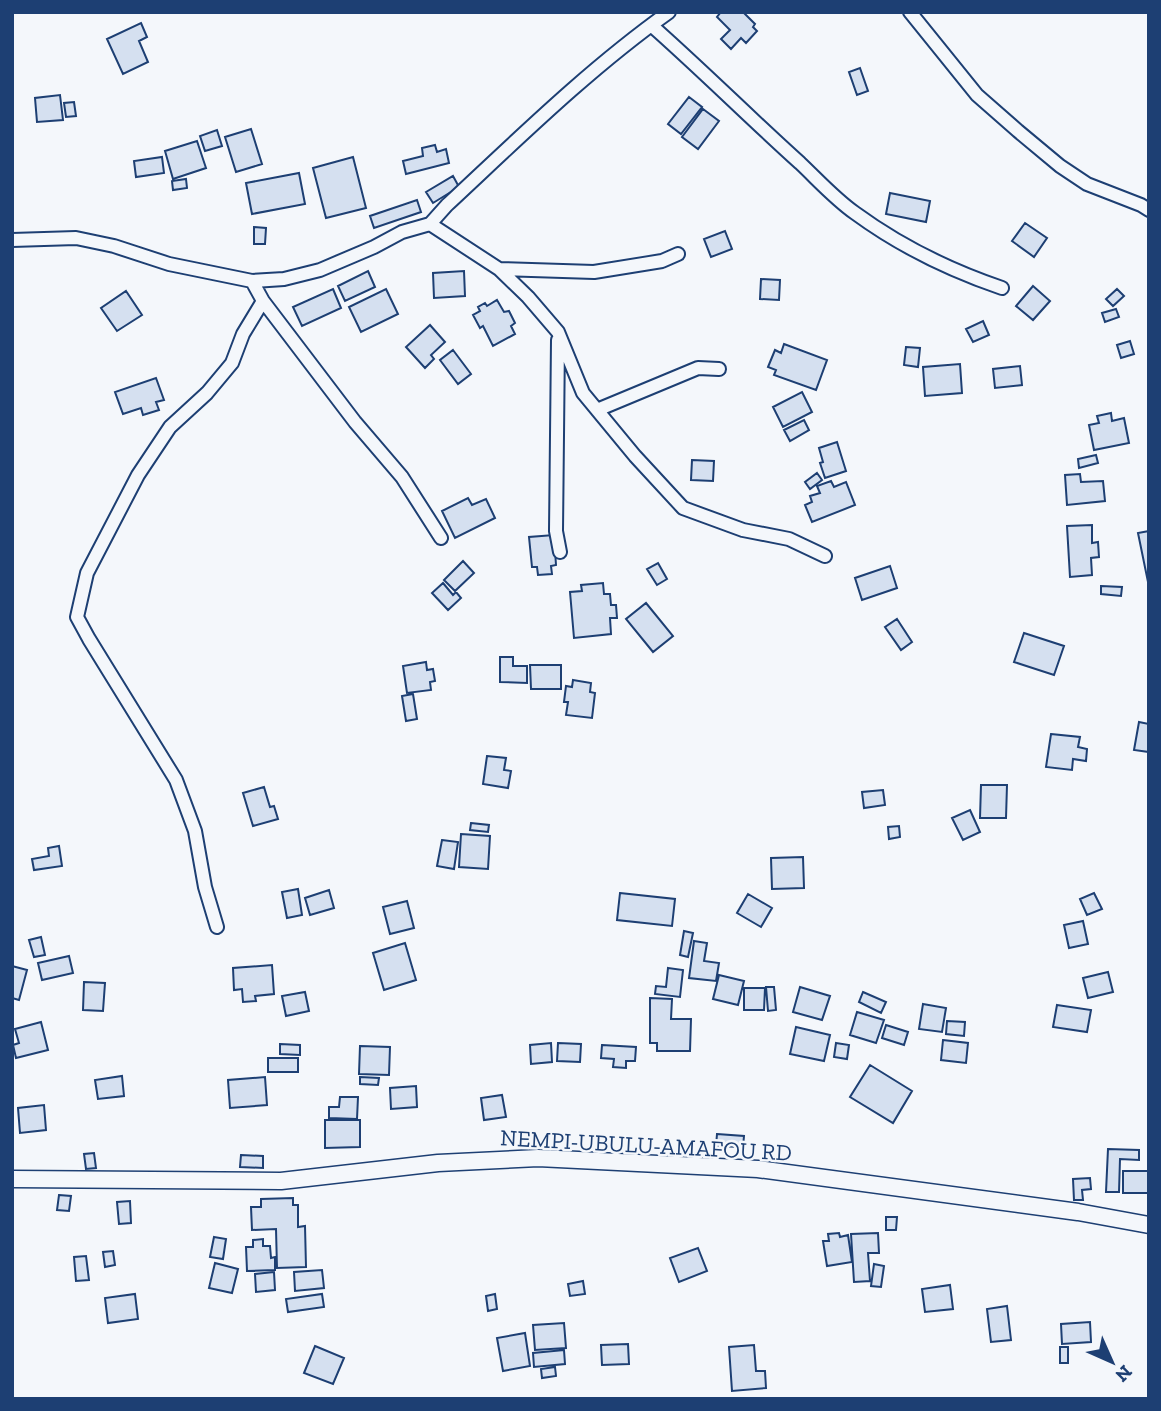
<svg xmlns="http://www.w3.org/2000/svg" width="1161" height="1411" font-family="'Zilla Slab',serif">
<style>
.building{fill:#d5e0f0;stroke:#1d3f73;stroke-width:2}
.lines{fill:none;stroke-linecap:round;stroke-linejoin:round}
.minor-casing{stroke:#1d3f73;stroke-width:16}
.tertiary-casing{stroke:#1d3f73;stroke-width:19}
.minor{stroke:#f4f7fb;stroke-width:12}
.tertiary{stroke:#f4f7fb;stroke-width:16}
.labels{text-anchor:middle;dominant-baseline:central;stroke-width:5;stroke-linejoin:round;paint-order:stroke}
.street-label{font-size:23px;fill:#1d3f73;stroke:#f4f7fb}
</style>
<rect width="100%" height="100%" fill="#f4f7fb"/>
<path class="building" d="M721,12h22l12,12 -2,3 4,4 -11,12 -5,-5 -10,11 -10,-10 9,-9 -13,-13z
M141,23l6,14 -8,4 9,21 -25,12 -16,-35z
M860,68l8,23 -11,4 -8,-23z
M60,95l3,25 -26,2 -2,-24z
M689,97l13,10 -21,27 -13,-10z
M74,102l2,14 -10,1 -2,-14z
M703,109l16,12 -21,28 -16,-12z
M251,129l11,35 -26,8 -11,-35z
M217,130l5,16 -17,5 -5,-15z
M197,141l9,27 -33,11 -8,-28z
M435,145l2,7 9,-3 3,14 -43,11 -3,-13 20,-5 -1,-8z
M162,157l2,16 -28,4 -2,-16z
M353,157l13,51 -40,10 -13,-50z
M299,173l6,31 -53,10 -6,-31z
M453,176l6,11 -26,16 -7,-11z
M186,179l1,9 -14,2 -1,-9z
M890,193l40,8 -4,21 -40,-8z
M417,200l4,12 -47,16 -4,-12z
M1025,223l22,15 -13,19 -22,-16z
M254,227l12,1 -1,16h-11z
M725,231l7,18 -21,8 -7,-18z
M368,271l7,16 -30,14 -7,-15z
M464,271l1,25 -31,2 -1,-25z
M761,279l19,1 -1,20 -19,-1z
M1033,286l17,15 -17,19 -17,-14z
M333,289l8,19 -39,18 -9,-19z
M386,289l12,25 -37,18 -12,-25z
M1117,289l7,7 -11,10 -7,-7z
M126,291l16,24 -25,16 -16,-23z
M497,300l7,12 5,-1 6,12 -4,3 4,8 -22,12 -10,-20 -3,2 -7,-13 7,-4 -2,-4 7,-4 2,3z
M1116,309l3,8 -14,5 -3,-9z
M983,321l6,14 -16,7 -7,-13z
M430,325l15,17 -14,13 3,4 -9,9 -19,-21z
M1130,341l4,13 -13,4 -4,-13z
M784,344l43,16 -11,30 -42,-15 2,-5 -8,-3 7,-17 6,3z
M906,347l14,1 -2,19 -14,-2z
M453,350l18,24 -13,10 -18,-24z
M960,364l2,29 -37,3 -2,-29z
M1020,366l2,19 -27,3 -2,-19z
M156,378l8,22 -8,2 3,8 -16,5 -2,-7 -18,6 -8,-22z
M802,392l10,20 -29,15 -10,-20z
M1111,413l1,8 12,-3 5,25 -35,7 -5,-25 10,-2 -2,-7z
M804,420l5,10 -19,11 -6,-11z
M837,442l9,29 -21,7 -5,-15 3,-1 -4,-14z
M1096,455l2,8 -19,5 -1,-9z
M692,460l22,1 -1,20 -22,-1z
M817,473l5,7 -12,9 -5,-7z
M1080,474l1,8 22,-1 2,20 -38,4 -2,-30z
M831,481l3,6 12,-5 9,23 -43,17 -7,-17 7,-3 -2,-6 10,-3 -3,-7z
M468,498l4,7 14,-6 9,19 -40,20 -13,-27z
M1092,525v18l6,-1 1,15 -8,1 1,17 -22,2 -3,-51z
M1149,531v50l-1,1 -10,-49z
M554,535l2,30 -5,1 1,8 -14,1 -1,-8h-5l-3,-30z
M463,561l11,12 -19,18 -11,-11z
M658,563l9,16 -10,6 -10,-16z
M890,566l7,22 -35,12 -7,-22z
M443,583l10,12 3,-3 5,6 -13,12 -16,-17z
M603,583l1,11h6l1,11h5l1,13h-7l1,16 -37,4 -4,-46 12,-1 -1,-6z
M1101,586l21,1 -1,9 -20,-2z
M646,603l27,33 -20,16 -27,-33z
M897,619l15,23 -11,8 -16,-23z
M1024,633l40,13 -10,29 -40,-13z
M500,657h13v9h14v17l-27,-1z
M426,662l1,8 6,-1 2,12 -5,1 1,8 -24,3 -4,-27z
M530,665h31v24h-30z
M573,680l18,3 -1,9 5,1 -3,25 -26,-3 2,-13h-4l2,-16 6,1z
M413,694l4,25 -11,2 -4,-25z
M1139,722l10,2v28l-15,-2z
M1051,734l29,3 -2,10 9,2 -1,12 -13,-2 -1,11 -26,-3z
M487,756l19,2 -2,12 7,1 -3,17 -25,-4z
M981,785h26l-1,33h-26z
M264,787l6,20 4,-1 4,13 -25,7 -10,-33z
M883,790l2,15 -21,3 -2,-16z
M970,810l10,22 -17,8 -11,-22z
M471,823l18,2 -1,7 -18,-2z
M899,826l1,11 -11,2 -1,-12z
M461,834l29,2 -2,33 -29,-2z
M442,840l16,2 -4,27 -17,-3z
M59,846l3,20 -28,4 -2,-11 17,-3 -1,-8z
M803,857l1,31 -32,1 -1,-31z
M298,889l4,26 -15,3 -5,-26z
M329,890l5,18 -24,7 -5,-17z
M620,893l55,6 -3,27 -55,-6z
M1094,893l8,16 -15,6 -7,-16z
M748,894l24,14 -11,19 -24,-14z
M407,901l7,27 -24,6 -7,-27z
M1083,921l5,23 -19,4 -5,-23z
M684,931l9,2 -5,24 -8,-2z
M41,937l4,18 -11,2 -5,-17z
M694,941l13,2 -3,18 15,2 -3,18 -27,-3z
M405,943l11,37 -32,10 -11,-37z
M69,956l4,17 -31,7 -4,-17z
M272,965l2,29 -19,2 1,5 -13,1 -1,-13 -8,1 -1,-22z
M12,966l15,4 -8,30 -7,-2z
M668,968l15,2 -3,27 -25,-3 1,-8 10,1z
M1108,972l5,20 -25,6 -5,-20z
M719,975l25,6 -6,24 -25,-6z
M84,982l21,1 -2,28 -20,-1z
M766,987h8l2,23 -8,1z
M800,987l30,9 -8,24 -29,-8z
M744,988h21l-1,22h-20z
M305,992l4,19 -23,5 -4,-20z
M863,992l23,10 -5,11 -22,-11z
M650,998l22,1 -1,20h20l-1,32h-33v-8h-7z
M923,1004l23,4 -4,24 -23,-3z
M1057,1005l34,5 -4,22 -34,-5z
M857,1012l27,8 -8,23 -26,-8z
M947,1021l18,1 -1,14 -18,-2z
M41,1022l7,28 -32,8 -3,-13 6,-2 -4,-14z
M886,1025l22,7 -4,13 -22,-7z
M796,1027l34,8 -6,26 -34,-7z
M943,1040l25,3 -2,20 -25,-3z
M551,1043l1,19 -21,2 -1,-19z
M558,1043l23,1 -1,18 -23,-1z
M836,1043l13,2 -2,14 -13,-2z
M280,1044l20,1v10l-20,-1z
M602,1045l34,2 -1,14h-9v7l-13,-1 1,-8 -13,-1z
M360,1046l30,1 -1,28 -30,-1z
M268,1058h30v14h-30z
M870,1065l42,26 -19,32 -43,-26z
M122,1076l2,20 -26,3 -3,-19z
M265,1077l2,28 -37,3 -2,-28z
M360,1077l19,1 -1,7 -18,-1z
M416,1086l1,21 -26,2 -1,-21z
M502,1095l4,22 -22,3 -3,-22z
M340,1097h18l-1,22 -28,-1v-11h10z
M44,1105l2,25 -26,3 -2,-25z
M325,1120h35v27l-35,1z
M717,1134l27,2 -1,11 -27,-1z
M1108,1149l31,1v10l-19,-1 -1,33h-13z
M94,1153l2,15 -10,1 -2,-15z
M241,1155l22,1v12l-23,-1z
M1123,1171h26v22h-26z
M1090,1178l1,11 -9,1 1,10h-9l-1,-21z
M59,1195l12,1 -2,15 -12,-1z
M293,1198v7h5v22l7,-1 1,41 -29,1 -1,-39 -24,1 -1,-23h10v-8z
M130,1201l1,22 -12,1 -2,-22z
M886,1217h11l-1,13h-10z
M839,1233l1,4 8,-2 4,27 -25,4 -4,-25h6l-1,-7z
M878,1233l1,20h-11l2,28 -16,1 -3,-48z
M214,1237l12,2 -3,20 -13,-2z
M263,1239v7h7l1,12 4,-1v13l-28,1 -1,-24h7v-7z
M698,1248l9,23 -28,11 -9,-24z
M113,1251l2,14 -10,2 -2,-15z
M86,1256l3,24 -13,1 -2,-24z
M215,1263l23,6 -6,24 -23,-5z
M874,1264l10,2 -3,21 -10,-1z
M322,1270l2,18 -29,3 -1,-19z
M274,1272l1,18 -19,2 -1,-18z
M583,1281l2,13 -15,2 -2,-12z
M950,1285l3,24 -28,3 -3,-23z
M135,1294l3,25 -30,4 -3,-25z
M322,1294l2,13 -36,5 -2,-13z
M495,1294l2,15 -9,2 -2,-15z
M1007,1306l4,34 -20,2 -4,-33z
M1090,1322l1,20 -29,2 -1,-20z
M564,1323l2,25 -31,2 -2,-25z
M525,1333l5,33 -27,5 -6,-33z
M628,1344l1,20 -27,1 -1,-20z
M754,1345l2,26h9l1,17 -34,3 -3,-44z
M315,1346l29,12 -11,26 -29,-11z
M1060,1347h8v16h-8z
M564,1350l1,14 -31,3 -1,-14z
M555,1367l1,9 -14,2 -1,-9z"/>
<g class="lines">
<g class="minor-casing">
<path id="minor" d="M910,12l67,83 41,36 42,35 27,18 54,21 8,5
M651,25c51,45 99,93 149,138 18,17 35,36 55,50 45,33 94,57 147,75
M430,224l69,45 95,3 68,-11 16,-7
M12,240l64,-2 38,8 55,18 83,17 32,-2 36,-9 54,-23 28,-15 28,-8 17,-19c72,-67 142,-136 222,-193
M499,269l29,28 30,35 25,61 52,63 48,52 60,22 46,9 36,17
M252,281l11,20 92,121 47,55 39,61
M558,340l-2,191 4,21
M597,410l101,-42 21,1
M217,927l-12,-40 -10,-56 -19,-51 -87,-141 -12,-22 10,-44 51,-98 32,-48 37,-34 25,-30 11,-29 20,-33"/>
</g>
<g class="tertiary-casing">
<path id="tertiary" d="M12,1179l269,2 157,-18 100,-5 220,11 320,43 71,13"/>
</g>
<use href="#minor" class="minor"/>
<use href="#tertiary" class="tertiary"/>
</g>
<g class="labels">
<g class="street-label">
<text transform="translate(646 1145) rotate(3)">NEMPI-UBULU-AMAFOU RD</text>
</g>
</g>
<rect width="1161" height="1411" fill="none" stroke="#1d3f73" stroke-width="28"/>
<g transform="translate(1112 1362) rotate(135)" stroke="#f4f7fb" stroke-width="5" paint-order="stroke">
<path d="M0-5L12 26L0 18L-12 26Z" fill="#1d3f73"/>
<text y="-10" font-size="19" font-weight="bold" text-anchor="middle" fill="#1d3f73">N</text>
</g>
</svg>
